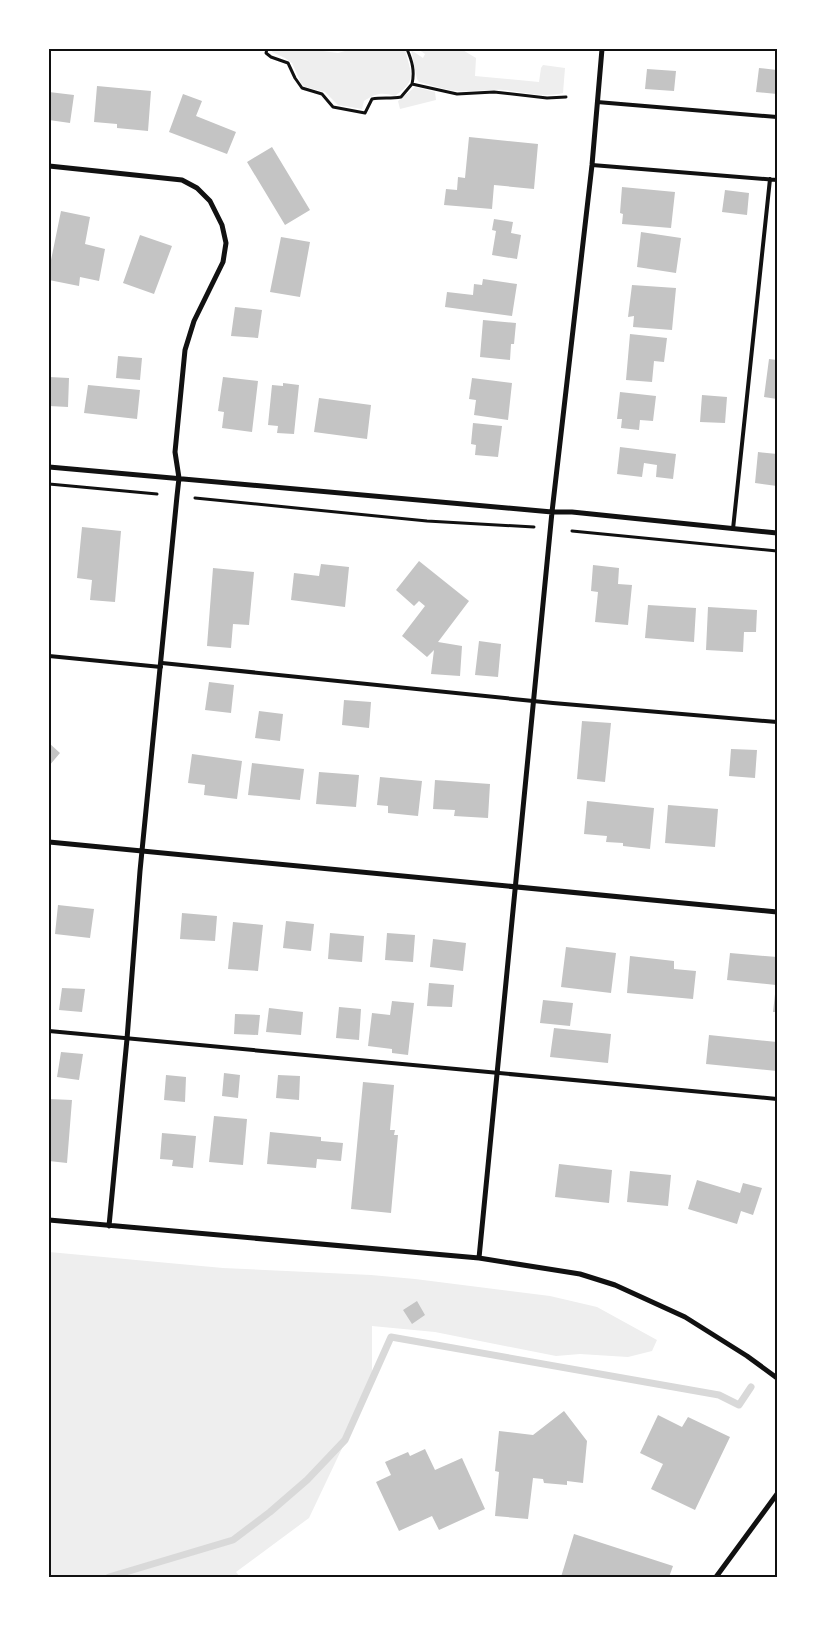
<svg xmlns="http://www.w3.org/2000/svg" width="826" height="1626" font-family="'Fira Sans',sans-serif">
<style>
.green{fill:#eee}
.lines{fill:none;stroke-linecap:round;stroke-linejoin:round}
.stream{stroke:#d9d9d9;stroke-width:7}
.building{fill:#c4c4c4}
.path{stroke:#111;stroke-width:3}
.service{stroke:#111;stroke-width:4}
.minor{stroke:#111;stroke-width:5}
.neatline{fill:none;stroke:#111;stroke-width:2}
</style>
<rect width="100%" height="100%" fill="#fff"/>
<path class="green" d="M272,49h36l30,4 14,-4h53c5,24 14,30 -10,47 -13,-4 -19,-3 -31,5l-2,8 -24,-4 -13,-13 -20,-5 -4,-4 -9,-20 -7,-5 -13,-6z
M418,49h43l15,9 -1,18 64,6 2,-14 2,-3 22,3 -2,25c-20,5 -39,-1 -59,-3 -15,-1 -31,2 -47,1 -13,-1 -25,-6 -38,-9l-2,-3 -6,-29 12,8 2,-4z
M415,87l20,5 1,8 -36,9 -2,-8z
M49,1252l174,16 148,7 44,4 135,17 47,11 60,33 -5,11 -24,6 -48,-3 -24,2 -121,-24 -63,-6v59l-63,133 -73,54 4,5h-191z"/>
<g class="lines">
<path class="stream" d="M109,1577l124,-37 37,-28 37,-32 38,-40 46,-103 328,58 20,10 12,-18"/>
</g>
<path class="building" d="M759,68l18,2v24l-21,-2z
M647,69l29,2 -2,20 -29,-2z
M97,86l54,5 -3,40 -31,-3v-4l-23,-2z
M49,92l25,3 -4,28 -21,-3z
M183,94l19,7 -6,15 40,16 -9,22 -58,-22z
M469,137l69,7 -4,45 -40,-4 -2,24 -48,-4 2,-16 11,1 1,-13 7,1z
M272,147l38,63 -25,15 -38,-63z
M622,187l53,5 -4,36 -49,-4 1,-10 -3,-1z
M725,190l24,3 -2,22 -25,-3z
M61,211l29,6 -5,27 20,5 -6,32 -19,-4 -1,9 -30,-6v-10z
M494,219l19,3 -2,11 10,2 -4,24 -25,-4 4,-24 -4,-1z
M641,232l40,6 -5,35 -39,-6z
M140,235l32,11 -18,48 -31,-11z
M281,237l29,5 -10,55 -30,-5z
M483,279l34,5 -5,32 -67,-9 2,-15 26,3 1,-11 8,1z
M632,285l44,3 -4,42 -39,-3 1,-11 -6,1z
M235,307l27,3 -4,28 -27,-2z
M483,320l33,3 -2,21h-3l-1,16 -30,-3z
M630,334l37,4 -3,24 -10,-1 -2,21 -26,-2z
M118,356l24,2 -2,22 -24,-2z
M769,359l8,1v39l-13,-2z
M49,377l20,1 -1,29 -19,-1z
M223,377l35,4 -6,51 -30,-4 2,-16 -6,-1z
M472,378l40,5 -4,37 -34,-5 2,-15 -7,-1z
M283,383l16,2 -5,49 -17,-1 1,-7 -10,-1 4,-40 11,1z
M88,385l52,5 -3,29 -53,-6z
M620,392l36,4 -3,25 -13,-1 -1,10 -18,-2 1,-9h-5z
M702,395l25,2 -2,26 -25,-1z
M319,398l52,7 -4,34 -53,-7z
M473,423l29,3 -4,31 -23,-2 1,-10 -5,-1z
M620,447l56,7 -3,25 -17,-2 1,-12 -13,-2 -2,14 -25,-3z
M758,452l19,2v32l-22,-3z
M82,527l39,4 -6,71 -25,-2 2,-20 -15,-2z
M419,561l50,40 -31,41 24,4 -2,30 -29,-2 3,-24 -7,7 -25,-21 23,-30 -6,-5 -5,5 -18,-16z
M321,564l28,3 -4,40 -54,-7 3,-27 25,3z
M593,565l26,3 -1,16 14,1 -4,40 -33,-3 3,-30 -7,-1z
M213,568l41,4 -5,53 -16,-1 -2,24 -24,-2z
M648,605l48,3 -2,34 -49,-4z
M708,607l49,3 -1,22h-12l-1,20 -37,-2z
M479,641l22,3 -3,33 -23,-2z
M209,682l25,3 -3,28 -26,-3z
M344,700l27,2 -2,26 -27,-3z
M259,711l24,3 -3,27 -25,-3z
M582,721l29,2 -6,59 -28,-3z
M49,743l11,10 -11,13z
M731,749l26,1 -2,28 -26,-2z
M192,754l50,7 -5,38 -33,-4 1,-10 -17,-2z
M252,763l52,6 -4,31 -52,-5z
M319,772l40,3 -3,32 -40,-3z
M380,777l42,4 -4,35 -30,-3v-7l-11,-1z
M435,780l55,4 -2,34 -34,-2 1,-6 -22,-1z
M587,801l67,7 -4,41 -27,-3v-3l-17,-1 1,-6 -23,-2z
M668,805l50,4 -3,38 -50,-4z
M58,905l36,4 -4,29 -35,-4z
M182,913l35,3 -2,25 -35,-2z
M286,921l28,3 -3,27 -28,-3z
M233,922l30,3 -5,46 -30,-2z
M330,933l34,3 -2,26 -34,-3z
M387,933l28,2 -2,27 -28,-2z
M433,939l33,4 -3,28 -33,-4z
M566,947l50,6 -5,40 -50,-6z
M730,953l47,4v55h-4l3,-27 -49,-5z
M630,956l44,5v8l22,2 -3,28 -66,-6z
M429,983l25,2 -2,22 -25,-1z
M62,988l23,1 -3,23 -23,-2z
M543,1000l30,3 -3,23 -30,-3z
M392,1001l22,2 -6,52 -16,-2v-4l-24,-3 4,-33 18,2z
M339,1007l22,2 -2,31 -23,-2z
M269,1008l34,4 -2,23 -35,-3z
M235,1014l25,1 -2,20 -24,-1z
M554,1028l57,6 -3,29 -58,-6z
M709,1035l68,7v29l-71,-7z
M61,1052l22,2 -4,26 -22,-3z
M224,1073l16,2 -2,23 -16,-2z
M166,1075l20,2 -1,25 -21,-2z
M278,1075l22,1 -1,24 -23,-2z
M363,1082l31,3 -4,45h5l-1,5h4l-7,78 -40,-4z
M49,1099l23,1 -5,63 -18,-2z
M214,1116l33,3 -4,46 -34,-3z
M270,1132l51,5v4l22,2 -2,18 -24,-2 -1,9 -49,-4z
M162,1133l34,3 -3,32 -21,-2 1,-6 -13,-1z
M559,1164l53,6 -3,33 -54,-6z
M630,1171l41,4 -3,31 -41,-4z
M697,1180l43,13 3,-10 19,5 -9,27 -12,-4 -4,13 -49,-15z
M417,1301l8,14 -13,9 -9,-14z
M564,1411l23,30 -4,42 -16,-2v4l-23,-2 -1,-4 -10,-1 -5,41 -33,-3 4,-44 -4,-1 4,-40 34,4z
M658,1415l24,12 6,-10 42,20 -35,73 -44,-21 12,-25 -23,-11z
M425,1449l10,21 27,-12 23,51 -46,21 -7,-14 -33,15 -23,-49 15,-7 -6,-13 23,-10 2,4z
M574,1534l99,32 -4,11h-108z"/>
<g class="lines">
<path class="path" d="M267,49l-1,4 5,4 17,6 7,15 7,10 20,6 11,13 32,6 7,-14c10,-2 18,0 29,-2l11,-13
M407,49c5,12 8,22 5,35l45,10 37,-2 53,6 19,-1
M49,484l108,10
M195,498l232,23 107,6
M572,531l205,20"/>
<path class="service" d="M597,102l180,15
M592,165l185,15
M733,529l37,-350
M49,656l112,11
M162,663l391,40 224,19
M49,1031l728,68"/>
<path class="minor" d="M49,166l133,14 15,8 13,13 12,24 4,18 -3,19 -29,59 -9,29 -10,102 4,26 -2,18 -37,375 -13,168 -18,187
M49,467l503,45h20l205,21
M49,842l728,70
M49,1220l430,38 101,16 35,11 70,32 62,39 30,22
M479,1258l73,-746 40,-347 10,-116
M716,1577l61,-83"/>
</g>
<rect width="826" height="1626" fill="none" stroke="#ffffff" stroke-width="100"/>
<rect x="50" y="50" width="726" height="1526" class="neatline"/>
</svg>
